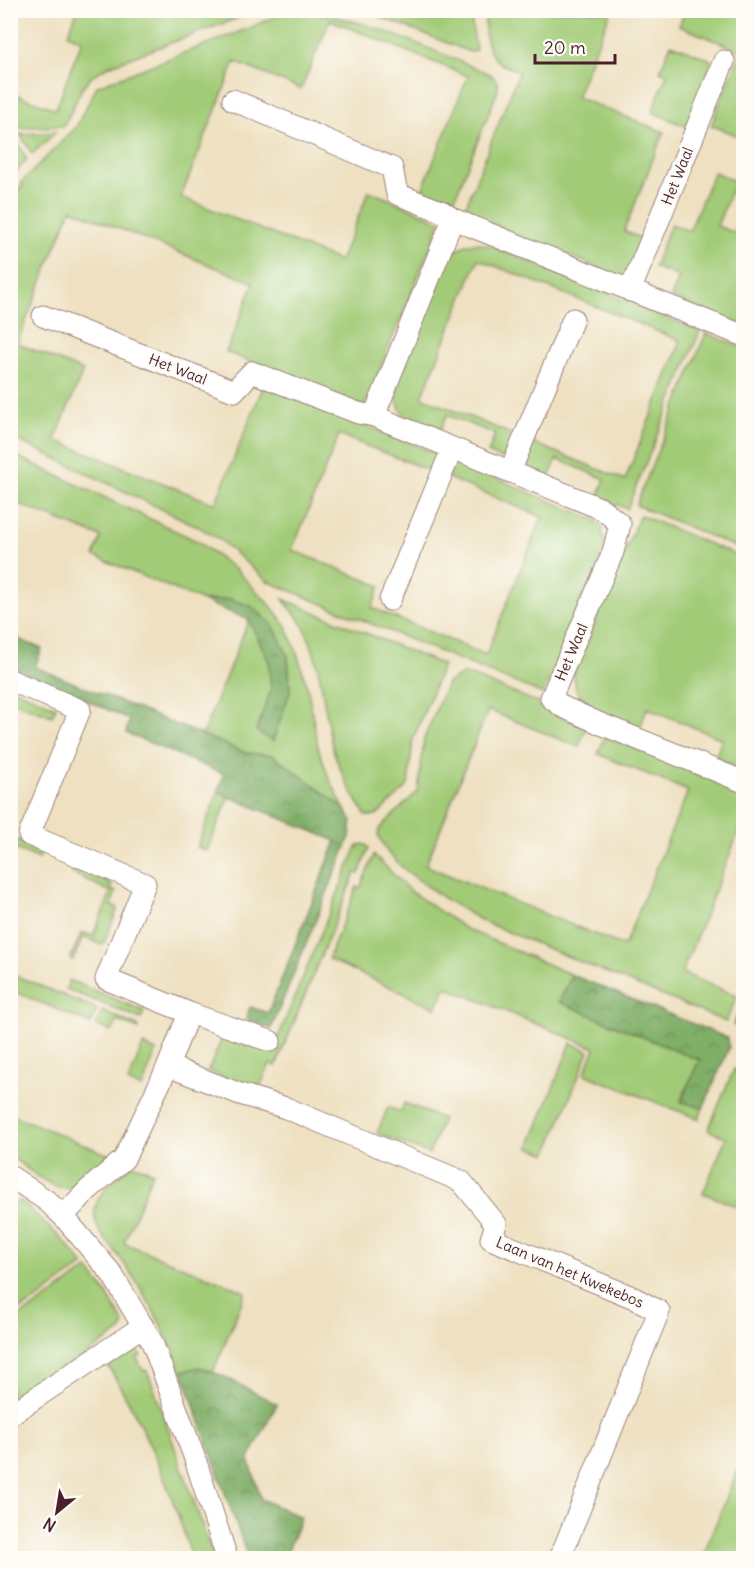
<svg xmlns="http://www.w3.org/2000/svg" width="754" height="1569" font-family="Delius,sans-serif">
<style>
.green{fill:#a1cb76;stroke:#767550;stroke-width:1.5}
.forest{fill:url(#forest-crowns);stroke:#656749;stroke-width:1.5}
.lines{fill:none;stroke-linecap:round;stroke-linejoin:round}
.street-casing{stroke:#9c8076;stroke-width:23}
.street{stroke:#fff;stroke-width:21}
.labels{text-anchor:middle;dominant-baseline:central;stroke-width:6;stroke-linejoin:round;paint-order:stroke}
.street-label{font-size:15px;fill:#4a1f2b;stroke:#fdfcf7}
</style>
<defs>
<pattern id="forest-crowns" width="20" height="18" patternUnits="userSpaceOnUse" patternTransform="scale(1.5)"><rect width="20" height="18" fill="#80af67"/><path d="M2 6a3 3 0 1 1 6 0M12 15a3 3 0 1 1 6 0" fill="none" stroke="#6b8e55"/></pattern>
</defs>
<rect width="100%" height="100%" fill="#fdfcf7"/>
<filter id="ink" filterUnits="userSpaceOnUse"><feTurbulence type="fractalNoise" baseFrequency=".0167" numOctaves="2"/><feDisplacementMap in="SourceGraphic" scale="12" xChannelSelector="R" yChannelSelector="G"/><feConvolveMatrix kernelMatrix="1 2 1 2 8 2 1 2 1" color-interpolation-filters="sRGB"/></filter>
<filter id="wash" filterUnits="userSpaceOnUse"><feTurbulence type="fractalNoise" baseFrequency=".008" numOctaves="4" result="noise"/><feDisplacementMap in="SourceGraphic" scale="24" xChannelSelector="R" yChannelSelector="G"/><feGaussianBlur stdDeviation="1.35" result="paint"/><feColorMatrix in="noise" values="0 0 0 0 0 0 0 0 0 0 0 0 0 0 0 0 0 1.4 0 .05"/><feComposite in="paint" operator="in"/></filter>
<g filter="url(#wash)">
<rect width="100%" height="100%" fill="#eee0c0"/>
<path class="green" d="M685,10l58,1v127l-32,-13 30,-74 -62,-25z
M77,11v-1l180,1 -146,54c-36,17 -29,32 -48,61l-50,2 -2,-3v-32l45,16 26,-69 -14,-6z
M285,11c69,0 144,38 207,64l6,8v7l-47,118 -31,-13 48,-119 -138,-56 -29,69 -66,-27 -54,135 159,64 29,-70 72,30 -77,186 -138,-55 28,-69 -183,-74 -54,134 66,28 -28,69 160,64 49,-119 176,70 -7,17 -94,-37 -47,115 88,36 -8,22 114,47 56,-138 -94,-39 7,-17 141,59 6,7 3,19 -62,148 -276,-113 -48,-42 -20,-12 -188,-90 -1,-229 9,-21 3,1 1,-3 -2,-2 55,-56 21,-41 155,-59z
M365,11h109l-2,13 4,26 -6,2z
M486,11h125l-35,86 88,35 -40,99 18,8 -16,40 -163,-66 56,-141c-5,-3 -12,-5 -18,-8 -17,-10 -17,-36 -15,-53z
M671,44l38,15 4,4 -25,64 -36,-15 15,-38 -7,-3z
M56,132l-24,22 -12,-20z
M14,137l13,22 -16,19v-32z
M714,172l21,9 -18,45 26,10v91l-72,-30 8,-20 -25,-10 17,-43 18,7z
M478,243l10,2 212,86 -73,178 -29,-12 7,-18 -48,-20 -8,18 -27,-11 9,-24 94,38 56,-139 -203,-82 -56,138 94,39 -10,24 -18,-7 7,-19 -48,-19 -8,18c-26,-12 -45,-15 -43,-48l52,-126c8,-11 16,-15 30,-16z
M706,333l37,15v202l-107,-45z
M10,453l187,88 39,29 36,37 15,20 10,26 11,37 10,57 11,31 15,30 -71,-53 -27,-1 -44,-19 47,-115 20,41 2,29 -15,41 17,10 17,-49 -2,-36 -58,-57 -27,2 -109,-45 7,-19 -90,-36z
M640,515l103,43v212l-28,-12 7,-19 -75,-31 -7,20c-29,-12 -68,-17 -66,-55z
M283,599l160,66 -30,74 -5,47 -32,30h-10c-14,-23 -29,-48 -35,-75 -8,-39 -10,-80 -28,-116 -5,-9 -14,-17 -20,-26z
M464,673l75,30 -1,4 48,21 -7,18h-3l-88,-36 -62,155 10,5 188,76 64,-155 -90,-37 7,-18 138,56v29l-61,152 55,23 -11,26 -242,-100 -39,-23 -40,-29 -17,-17 -10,-18 2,-7 38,-37 6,-52 23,-56z
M10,687l46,20 -4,9 -41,-15z
M218,792l11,5 -22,54 -10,-4z
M10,837l19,8v2l12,5 -2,7 -28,-12z
M362,844l4,1 3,3 -10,26 -4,-1 -79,193 -6,-2 -12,27 -50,-20 16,-37 48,18 83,-201 3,-5z
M374,855l36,36 56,38 106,46 -12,27 139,58 -18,41 22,7 -4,11 -115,-45 11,-26 -149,-61 -10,21 -108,-49 29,-72 3,1z
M74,866l32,14v2l6,3 -1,4 5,3 -5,13 7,3 -15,37 -20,-8 -10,23 -3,-1 12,-27 11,4 18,-44 -39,-19z
M11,974l86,35 -6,15 -80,-34 2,-6 -2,-1z
M69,980l75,31 -3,8 -75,-30z
M742,1003l1,1v25l-10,-4z
M102,1011l36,15 1,3 -22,-8 -5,11 -16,-7z
M571,1043l18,8 -42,103 -18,-7z
M143,1045l13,6 -14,37 -14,-6z
M734,1069l9,4v136l-40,-16 23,-55 -18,-8z
M404,1103l39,16 -14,35 -52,-21 11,-26 13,5z
M10,1114l102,42c-9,8 -18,18 -27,26 -26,20 -54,-13 -74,-25z
M132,1164l21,8 -29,71 122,49 -33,80 -13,-5 -18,4c-18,-43 -39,-84 -68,-121 -9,-12 -22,-24 -19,-40 2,-19 25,-34 37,-46z
M21,1201l44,41 19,23 -54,39 -19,10v-110z
M88,1269l17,22 19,32 -2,7 -111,77v-87l21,-11z
M130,1346l7,2 4,8 -4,2 6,13 3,-1 3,5 65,183h-22c-21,-70 -49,-136 -88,-199z
M743,1457v101h-26l-13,-5z"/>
<path class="forest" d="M230,599l21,7 22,19 15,31 2,36 -17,49 -17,-10 15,-41 -2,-28 -20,-42 -46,-19z
M16,638l26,11 -7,18 211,86 27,2 71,53 8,13 -2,16 -79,192 -25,-10 4,-12 18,6 68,-172 -118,-49 6,-18 -98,-41 3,-14 -118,-52v-16z
M572,975l156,63 1,10 -26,60 -22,-6 18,-42 -140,-58z
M200,1367l23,9 54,28 -28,55 12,40 40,18 -16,41h-37l-66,-187z"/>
</g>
<g filter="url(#ink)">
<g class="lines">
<g class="street-casing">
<path id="street" d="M233,100l159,68 5,26 46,18 10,7 291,117
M630,291l94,-230
M43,316l191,75 18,-19 106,41 16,3 228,93 18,15 -7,28 -62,146 12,9 38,17 143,58
M374,416l79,-197
M510,472l63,-153
M390,600l62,-151
M10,680l70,30 -51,125 116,49 -39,95 83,34 -21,53 72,28 46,14 175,73 35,43 -5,15 141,58 27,14 -99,247
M189,1013l81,28
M10,1176l37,25 16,15 49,58 40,68 43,117 32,99
M63,1216l25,-26 36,-31 44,-93
M10,1415l133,-89"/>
</g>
<use href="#street" class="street"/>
</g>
</g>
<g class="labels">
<g class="street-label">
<text transform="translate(677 176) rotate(-68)">Het Waal</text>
<text transform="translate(178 369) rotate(21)">Het Waal</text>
<text transform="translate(571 652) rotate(-67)">Het Waal</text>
<text transform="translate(570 1272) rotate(23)">Laan van het Kwekebos</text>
</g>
</g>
<rect width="754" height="1569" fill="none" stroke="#fdfcf7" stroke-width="36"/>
<g transform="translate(57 1512) rotate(210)" stroke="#fdfcf7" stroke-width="4.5" paint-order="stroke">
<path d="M0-4.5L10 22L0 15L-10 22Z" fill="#4a1f2b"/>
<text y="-9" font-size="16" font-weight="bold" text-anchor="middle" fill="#4a1f2b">N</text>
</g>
<path d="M535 54v9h80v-9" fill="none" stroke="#4a1f2b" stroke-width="3"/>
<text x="544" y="54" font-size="18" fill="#4a1f2b" stroke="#fdfcf7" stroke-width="4.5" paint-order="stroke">20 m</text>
</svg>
